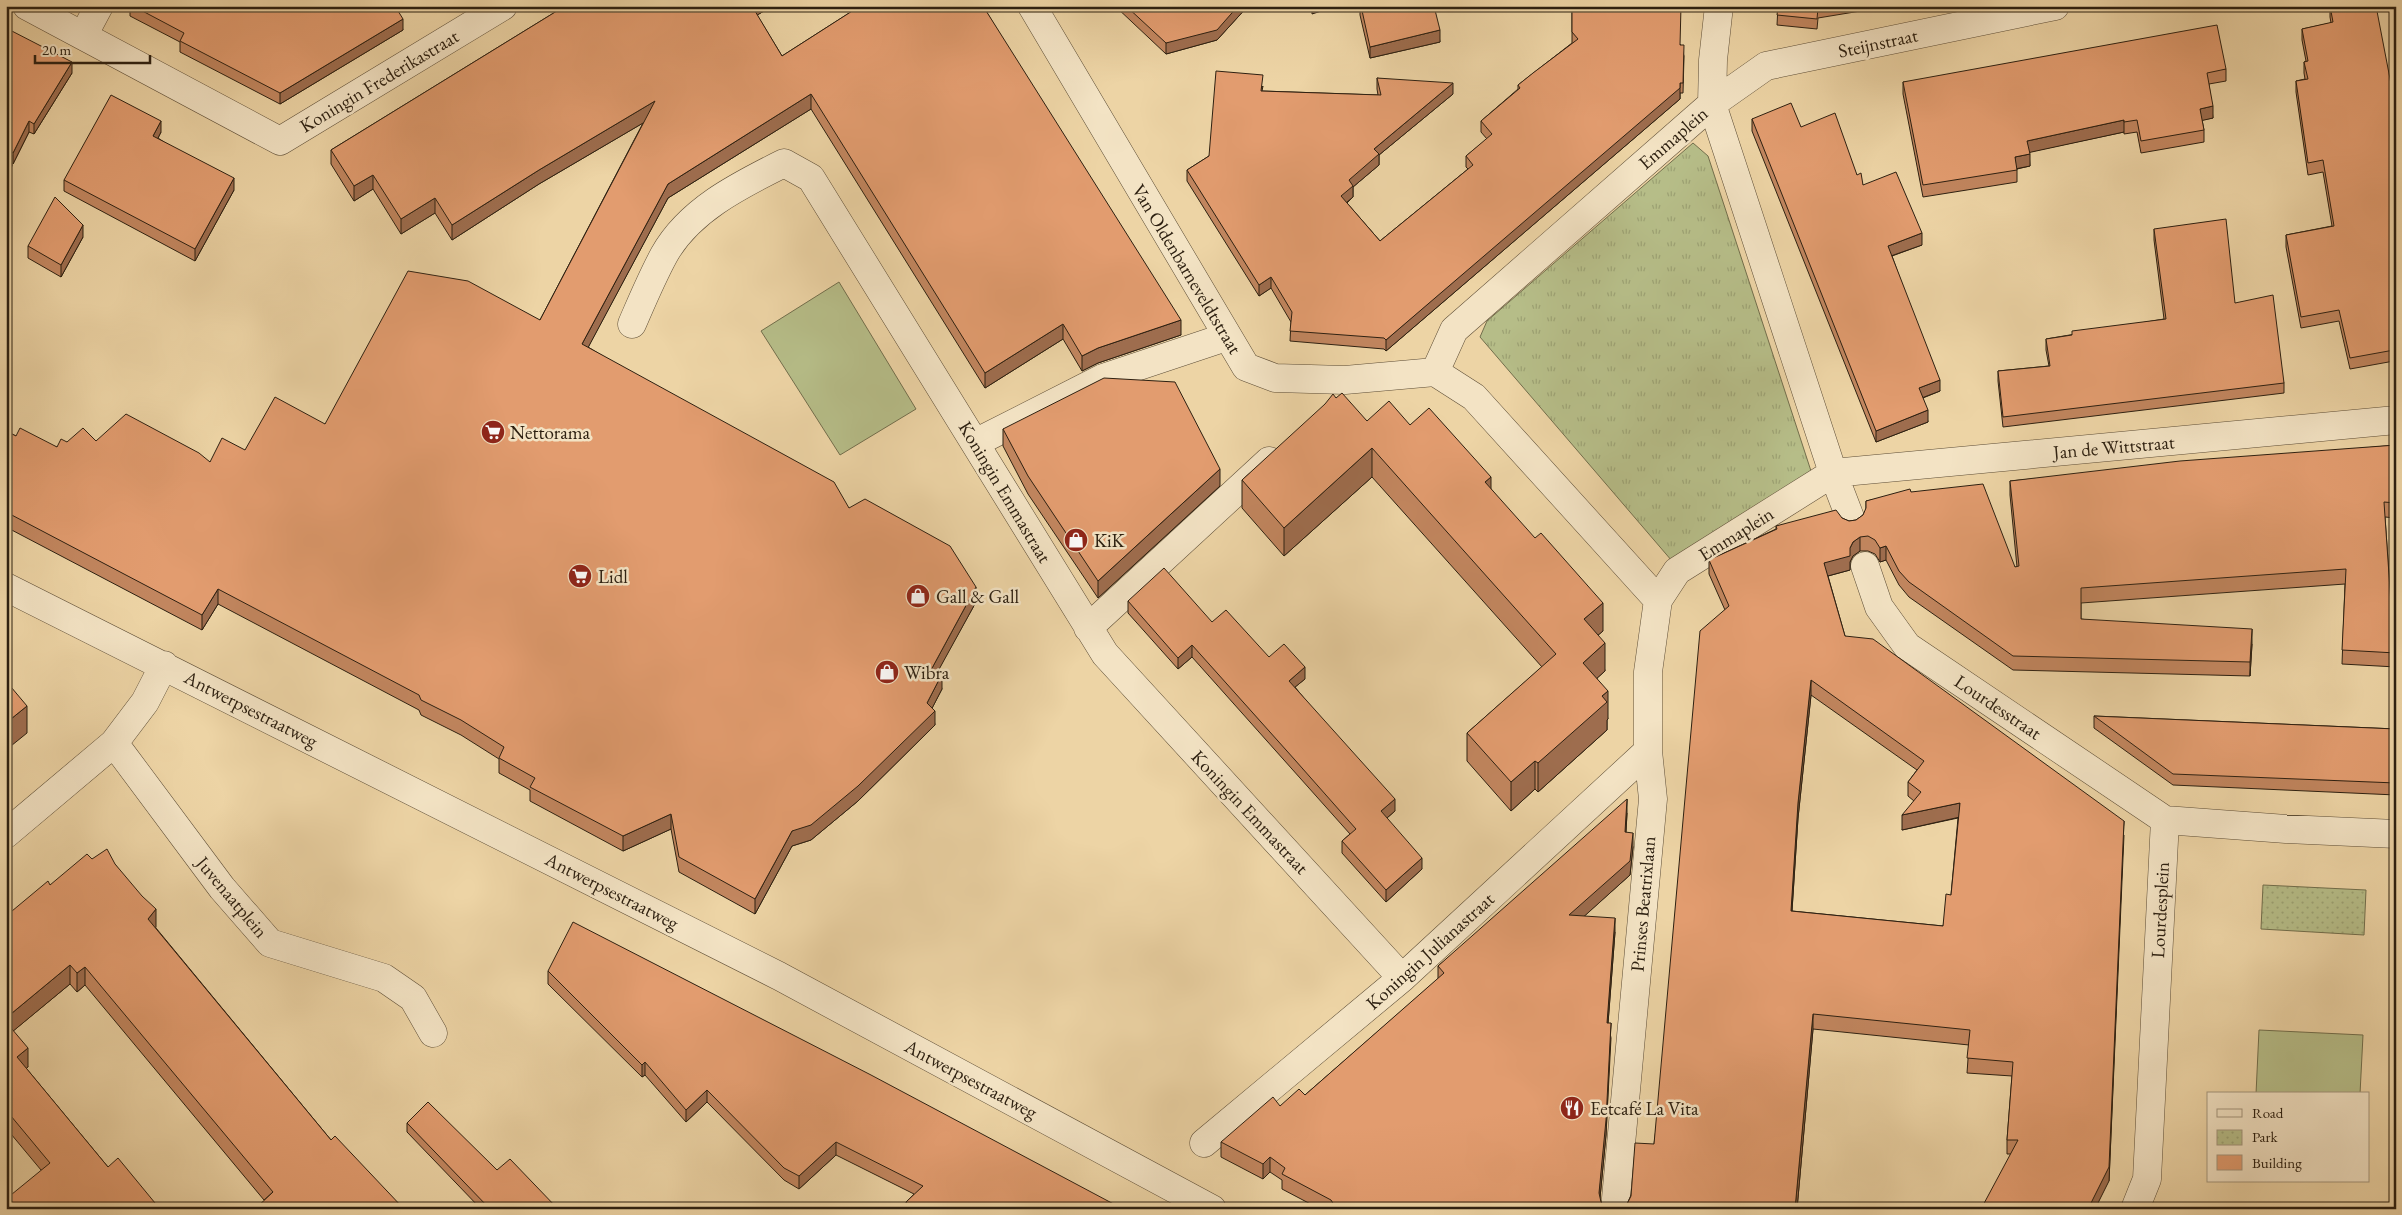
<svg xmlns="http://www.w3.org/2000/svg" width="2402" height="1215" font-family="'EB Garamond',serif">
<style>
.grass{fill:url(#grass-tufts);stroke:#726e4c}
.park{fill:url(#park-dots);stroke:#726e4c}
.pitch{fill:#b6bd88;stroke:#726e4c}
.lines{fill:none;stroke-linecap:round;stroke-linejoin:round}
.minor-casing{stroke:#5d4d36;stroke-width:29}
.minor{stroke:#f3e3c4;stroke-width:28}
.wall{fill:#c2865f;stroke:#2d2011;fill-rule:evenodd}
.shaded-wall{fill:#9e6d4e;stroke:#2d2011}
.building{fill:#e29c6f;stroke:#2d2011;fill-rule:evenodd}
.labels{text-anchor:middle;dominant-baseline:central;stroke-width:5;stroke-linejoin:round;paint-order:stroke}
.street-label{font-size:19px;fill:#2d2011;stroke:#f3e3c4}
.poi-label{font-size:19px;fill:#2d2011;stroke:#f3e3c4;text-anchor:start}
</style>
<defs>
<pattern id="grass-tufts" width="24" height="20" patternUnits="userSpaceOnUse" patternTransform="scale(1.25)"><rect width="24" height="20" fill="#b6bd88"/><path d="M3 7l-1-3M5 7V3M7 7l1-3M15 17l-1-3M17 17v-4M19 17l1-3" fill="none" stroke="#9da274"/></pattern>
<pattern id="park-dots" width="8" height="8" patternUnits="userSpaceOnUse" patternTransform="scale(1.25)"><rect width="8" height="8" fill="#b6bd88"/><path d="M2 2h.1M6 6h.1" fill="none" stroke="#9da274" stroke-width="1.8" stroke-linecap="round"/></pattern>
</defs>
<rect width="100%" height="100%" fill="#edd4a5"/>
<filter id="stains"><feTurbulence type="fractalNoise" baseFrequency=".004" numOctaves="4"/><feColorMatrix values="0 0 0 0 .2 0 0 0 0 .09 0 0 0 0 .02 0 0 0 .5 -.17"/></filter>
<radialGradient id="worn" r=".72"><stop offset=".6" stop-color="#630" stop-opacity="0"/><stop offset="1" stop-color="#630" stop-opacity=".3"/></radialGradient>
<path class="grass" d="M1693,143l15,13 103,315 -139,90 -192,-224 7,-16z"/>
<path class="park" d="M2263,885l103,5 -2,45 -103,-6z"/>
<path class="pitch" d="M839,282l77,127 -76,46 -79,-124z
M2259,1030l104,5 -3,59h-104z"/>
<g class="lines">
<g class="minor-casing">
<path id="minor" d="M27,6l253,135 223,-135
M1032,6l214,361 29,11 70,2 90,-8
M83,36l16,-30
M632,324c10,-23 20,-47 32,-69 25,-45 76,-70 120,-92l27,15 294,476 297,324
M975,443l128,-65 123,-41
M1851,520l-18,-47 563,-53
M1865,566l14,41 28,39 258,174
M6,587l773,389 433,233
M1658,600l-184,-203 -39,-25 19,-42 258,-226 54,-38 289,-60
M1088,628l181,-167
M114,743l108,145 48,55 114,35 29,20 20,35
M6,834l108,-91 31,-41 19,-37
M1204,1143l198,-165 246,-227
M1615,1209l38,-410 -5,-48v-79l10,-72 19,-29 156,-98 -121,-369 1,-44 6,-54
M2135,1209l12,-30 18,-359 121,9 110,5"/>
</g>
<use href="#minor" class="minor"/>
</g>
<path class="wall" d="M130,6h267l-1,1 7,23 -123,74 -100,-52v-10l-50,-26z
M565,6h207l-15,9 25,41 75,-48 -1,-2h127l198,329 -83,28 -16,8 -19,-32 -78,49 -174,-279 -143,89 -80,149 261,161 127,94 -39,70 5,17 -10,19 3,17 -77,76 -47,39 -19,6 -37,68 -76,-42 -8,-43 -48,22 -93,-50v-11l-31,-17v-14l-38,-24 -40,-20 -2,-5 -201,-106 -16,26 -196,-103v-96l10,5 41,11 10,-5 29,-1 114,21 115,-38 215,-104 103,-197 -104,61 -87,56 -17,-27 -34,21 -28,-45 -19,12 -23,-37v-14z
M1115,6h133l-31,34 -51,14z
M1360,6h74l6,36 -70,16 -10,-43z
M1572,6l109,39 3,11 -1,37h-3v6l-294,252 -2,-2 -94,-8 1,-19 -20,-34 -12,8 -72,-115v-11l22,-14 54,-70 -1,5 116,4 -1,-6v-11l76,16 -74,61v10l-26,22v10l-6,6 33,38 88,-72 -2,-2v-11l21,-17 -6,-7v-11l37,-32v-4l54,-42z
M1778,6h107v1l-67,11 -1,11 -40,-4z
M2330,6l66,104v263l-2,-12 -44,8 -11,-48 -38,7 -15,-81v-12l46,-9 -9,-54 -15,3 -12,-83v-11l9,-2 -1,-6v-11l2,-1 -4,-21v-11l29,-6 -1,-6z
M6,28l66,45 -38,61 -5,-2 -16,32 -1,-1v3l-6,9z
M2226,69v12l-17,3 4,34 -11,2 2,10v12l-63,11 -4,-21 -13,2v-2l-95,20 1,14 -13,3v13l-94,15 -20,-103v-12z
M1752,119l49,8 56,48 6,10 59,60 -30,11 48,135 -17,7 5,24 -52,20 -124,-311z
M161,132l-3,6 76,52 -39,71 -131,-70v-11z
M2154,229l81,74 49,80v10l-281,34 -5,-46v-10l51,-5 -3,-16v-11l118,-20 -10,-79z
M83,237l-22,40 -33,-19v-12z
M1336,398l31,23 43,4 81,64 112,142 -5,4 7,36 -8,7 11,41 -1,1v10l-69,62 -3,-3 -24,22 -44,-50v-28l75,-66 -170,-190 -88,79 -42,-48v-28z
M1003,429l217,57 -122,112 -70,-104 -25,-48z
M2396,445v73l-11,-1 6,87h5v63l-54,-3 3,-80 -264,19v16l171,25 -2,32 -237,-6 -104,-73 -10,-12 -13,-25 -6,2 -5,-8 -7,-3h-8l-7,5 -3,6v8l-22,6 17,60 279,199 -15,346 -98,-27h-4v-14l5,-64 -45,-3 2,-28 -156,-16 -16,180h-176l6,-5 27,-60 71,-534 -16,-36v-14l67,-31v-3l66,-8 7,3 7,-1 7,-5 3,-5v-9l45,-9 104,75h2l-7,-72v-14zM1811,695l106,75 -9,12v14l6,5 -12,29 56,-12 -7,77 -8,31 -151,-15 6,-93z
M1128,601l84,21 57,35 36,22 -10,8 100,124 -8,7 35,51 -36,33 -44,-49v-12l8,-7 -158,-177 -14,12 -50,-56z
M2094,716l302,13v66l-223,-10 -79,-57z
M1627,813l-1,19 7,15 -3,28 -46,41 31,16 -7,91 3,15 -5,97 -6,63 1,4 5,6 4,1h-290l-38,-20v-9l-12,-8 -7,7 -42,-22v-15l59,-36 25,-11 133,-116v-13z
M115,864l41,64 175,212 -67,60 -179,-215 -8,7 -7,-8 -57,47 15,36 -2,1 82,99 52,42 -119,-39 -35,-42v-212l44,-31z
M548,971l575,238h-217v-7l8,-8 -78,-39 -37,34 -15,-9 -77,-78 -21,20 -41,-47 -3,2 -94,-93z
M407,1123l90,47 61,39h-77l-74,-77z"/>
<path class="shaded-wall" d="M751,6h21l-21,13z
M1238,6h10l-31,34 -51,14v-11z
M1312,6h25l-25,8z
M403,19v11l-123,74v-11z
M1440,30v12l-70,16v-11z
M72,62v11l-38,61v-10z
M1453,83v11l-74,61v10l-26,22v10l-12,10v-11l8,-16 25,-31z
M1680,83v16l-294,252v-11z
M811,94v15l-143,89 -86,161v-15l86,-160z
M655,101v15l-116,68 -87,56v-15l87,-55z
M2213,106v12l-13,3v-12z
M2124,120v12l-97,21v-12z
M29,121v11l-16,32v-11z
M161,121v11l-8,16v-12z
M2030,154v12l-15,3v-12z
M12,155v11l-6,9v-11z
M373,175v14l-19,12v-15z
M234,178v12l-39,71v-12z
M435,198v15l-34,21v-15z
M83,225v12l-22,40v-12z
M1922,233v12l-34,12v-11z
M1271,277v11l-12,8v-11z
M1181,320v15l-83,28 -16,8v-15l16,-8z
M1063,324v15l-78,49v-15z
M1940,380v11l-21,8v-11z
M1928,410v12l-52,20v-11z
M1372,448v29l-88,79v-28z
M1220,469v17l-122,112v-17z
M1491,477v28l-6,-23z
M1860,537v14l-7,5 -3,6v8l-26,7v-14l26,-15 3,-6z
M1886,546v14l-6,2v-14z
M976,587v15l-45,82v-14z
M218,589v15l-16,26v-15z
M1603,603v28l-19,16v-28z
M2252,629v15l-2,32v-14z
M1605,643v28l-22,20v-28z
M1192,645v12l-14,12v-11z
M1305,667v12l-16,13v-11z
M942,674v15l-15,29v-15z
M1811,680v15l-13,123 -7,107v-14l7,-108z
M1608,691v28l-1,1v10l-69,62v-29l64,-67z
M27,706v27l-21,17v-27z
M935,711v14l-77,76 -47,39 -19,6 -37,68v-15l37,-68z
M1535,761v28l-24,22v-29z
M1395,799v12l-14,12v-12z
M1627,799v14l-2,34v-15z
M1960,803v14l-58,13v-15z
M671,814v15l-48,22v-15z
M2124,821l-15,360 -14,28h-7z
M1633,833v14l-3,28 -61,55v-15z
M1422,858v11l-36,33v-12z
M156,909v18l-8,10v-18z
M1615,918v14l-8,105v-14z
M70,965v19l-64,53v-19z
M85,967v18l-8,7v-19z
M1813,1014v15l-16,180h-2z
M1611,1023l-5,112 -7,73v-15z
M28,1048v19l-11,9v-19z
M645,1062v13l-3,2v-12z
M707,1090v12l-21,20v-12z
M836,1142v13l-37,34v-13z
M1270,1157v15l-7,7v-15z"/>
<path class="building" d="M133,6h262l8,13 -123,74 -100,-52 4,-8z
M565,6h187l30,50 78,-50h123l198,314 -83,28 -16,8 -19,-32 -78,49 -174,-279 -143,90 -86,160 252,138 15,26 16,-9 85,47 26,41 -45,83 11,4 -15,29 8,8 -77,75 -47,39 -19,6 -37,68 -76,-42 -8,-43 -48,22 -93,-49 5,-9 -36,-20 5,-11 -43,-27 -40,-20 -2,-5 -201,-106 -16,26 -196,-103v-81l10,5 4,-8 37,19 4,-8 6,3 16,-14 13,13 30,-27 73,39 11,9 12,-24 23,12 30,-53 50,27 83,-153 60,10 72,39 115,-219 -116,69 -87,55 -17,-27 -34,21 -28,-44 -19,11 -23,-36z
M1126,6h112l-21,24 -51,13z
M1361,6h73l6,24 -70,17z
M1572,6h109l-1,39h4l-1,38h-3v5l-294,252 -2,-2 -94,-7 2,-19 -21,-35 -12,8 -72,-115 22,-14 7,-85 47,4 -2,16 120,4 -4,-17 76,5 -79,66 5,5 -30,26 4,6 -12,10 39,45 93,-76 -7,-9 26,-22 -11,-13 39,-33 -2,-3 15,-12 45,-34 -6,-7z
M1778,6h52l-12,2 -1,11 -40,-4z
M2330,6h46l20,104v251l-2,-11 -44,8 -11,-48 -38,7 -15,-82 48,-9 -11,-66 -15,3 -12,-82 12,-2 -4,-17 4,-1 -6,-32 31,-7z
M2217,25l9,44 -19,4 6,33 -13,3 4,21 -63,11 -4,-21 -13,2v-2l-97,21 3,13 -15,3 2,13 -94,15 -20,-103z
M6,28l66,34 -38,62 -5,-3 -16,32 -6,-3 5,5 -6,9z
M111,95l50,26 -8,15 81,42 -39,71 -131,-69z
M1791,103l10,24 34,-14 22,62 4,-2 2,12 33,-13 26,61 -34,13 52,134 -21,8 9,22 -52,21 -124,-312z
M55,197l28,28 -22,40 -33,-19z
M2226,219l9,84 38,-8 11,88 -281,34 -5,-46 52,-5 -4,-27 26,-4v-4l94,-12 -12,-90z
M1104,378l71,4 45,87 -122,112 -70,-105 -25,-47z
M1342,393l25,28 22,-20 21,24 19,-17 62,69 -6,5 50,56 6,-5 62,70 -19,16 21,24 -22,20 25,28 -6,5 5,6 -69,61 -3,-2 -24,21 -44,-49 89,-79 -184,-206 -88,80 -42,-48 83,-76 8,-10 3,4z
M2396,445v58l-12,-1 7,102h5v49l-54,-3 4,-81 -265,19v31l171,10 -2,33 -237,-6 -104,-74 -10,-11 -13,-25 -6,2 -5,-8 -7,-4 -8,1 -7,5 -3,6v8l-26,7 21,73 28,3 251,182 -15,346 -21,42h-107l37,-69h-11l6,-78 -46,-4 3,-28 -157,-16 -18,195h-174l6,-5 4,-8 4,-53 19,1 46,-513 29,-25 -20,-46 68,-31 -1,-3 60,-16 6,8 7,3 7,-1 7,-5 3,-7v-7l44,-12 1,3 72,-8 32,83 4,-1 -9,-85 170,-20zM1811,680l113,81 -16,21 13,10 -19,23 58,-12 -9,92 -5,-1 -3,32 -152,-15 7,-108z
M1164,568l48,54 14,-12 43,47 15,-13 21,23 -16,14 106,118 -14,12 41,47 -36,32 -44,-49 14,-12 -61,-69 -103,-115 -14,13 -50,-57z
M6,681l21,25 -21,17z
M2094,716l302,13v54l-223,-9z
M1627,799l-2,33 8,1 -3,28 -61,54 46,3 -8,105h4l-5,97 -7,73 2,9 5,6 4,1h-273l-1,-1 -5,-8 -49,-26 3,-6 -15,-11 -7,7 -42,-22 52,-45 7,9 19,-17 6,6 139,-122 -6,-7z
M107,849l8,15 27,32 14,13 -8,10 183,221 4,-4 69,73h-149l18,-17 -188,-225 -8,6 -7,-8 -64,53v-102l42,-35 2,4 37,-31 5,5z
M573,922l298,153 252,134h-211l-6,-7 17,-16 -87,-44 -37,34 -15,-8 -77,-78 -21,20 -41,-48 -3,3 -94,-94z
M6,1022l22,26 -11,9 91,110 10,-9 42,51h-154v-10l44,-36 -44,-53z
M428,1102l69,68 13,-11 48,50h-68l-83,-86z"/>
<defs>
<g id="supermarket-disc" transform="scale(1.25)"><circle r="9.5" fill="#8f2418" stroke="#f3e3c4"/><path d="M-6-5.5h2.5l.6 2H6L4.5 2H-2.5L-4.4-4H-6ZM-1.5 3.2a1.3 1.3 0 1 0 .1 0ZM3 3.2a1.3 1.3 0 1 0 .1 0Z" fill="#fff"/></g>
<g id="shop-disc" transform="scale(1.25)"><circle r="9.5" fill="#8f2418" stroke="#f3e3c4"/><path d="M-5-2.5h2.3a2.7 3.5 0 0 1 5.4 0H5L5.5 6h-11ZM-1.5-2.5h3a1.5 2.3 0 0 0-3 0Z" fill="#fff"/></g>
<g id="restaurant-disc" transform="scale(1.25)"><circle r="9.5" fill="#8f2418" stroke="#f3e3c4"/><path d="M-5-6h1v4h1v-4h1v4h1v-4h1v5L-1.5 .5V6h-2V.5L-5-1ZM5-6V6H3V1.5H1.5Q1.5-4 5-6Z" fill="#fff"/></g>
</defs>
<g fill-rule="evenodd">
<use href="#supermarket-disc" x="493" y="432"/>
<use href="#shop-disc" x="1076" y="540"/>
<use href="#supermarket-disc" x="580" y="576"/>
<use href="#shop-disc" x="918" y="596"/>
<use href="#shop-disc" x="887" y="672"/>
<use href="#restaurant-disc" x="1572" y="1108"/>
</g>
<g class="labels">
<g class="street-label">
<text transform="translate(1878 43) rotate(-12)">Steijnstraat</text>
<text transform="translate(379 81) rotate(-31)">Koningin Frederikastraat</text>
<text transform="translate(1673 138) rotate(-41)">Emmaplein</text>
<text transform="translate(1187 269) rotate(59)">Van Oldenbarneveldtstraat</text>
<text transform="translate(2114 447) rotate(-5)">Jan de Wittstraat</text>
<text transform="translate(1005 492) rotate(59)">Koningin Emmastraat</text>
<text transform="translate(1736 534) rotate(-32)">Emmaplein</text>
<text transform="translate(1998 707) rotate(34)">Lourdesstraat</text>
<text transform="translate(251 709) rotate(27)">Antwerpsestraatweg</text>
<text transform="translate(1250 812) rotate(47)">Koningin Emmastraat</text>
<text transform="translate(612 891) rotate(27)">Antwerpsestraatweg</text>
<text transform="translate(232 897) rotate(50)">Juvenaatplein</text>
<text transform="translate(1643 904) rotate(-85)">Prinses Beatrixlaan</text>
<text transform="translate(2160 910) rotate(-87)">Lourdesplein</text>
<text transform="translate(1430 951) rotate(-42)">Koningin Julianastraat</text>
<text transform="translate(971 1079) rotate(28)">Antwerpsestraatweg</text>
</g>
<g class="poi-label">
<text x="510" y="432">Nettorama</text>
<text x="1094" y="540">KiK</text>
<text x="598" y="576">Lidl</text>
<text x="936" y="596">Gall &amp; Gall</text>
<text x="904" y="672">Wibra</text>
<text x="1590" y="1108">Eetcafé La Vita</text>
</g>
</g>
<rect width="2402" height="1215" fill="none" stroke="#edd4a5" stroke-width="25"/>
<rect x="8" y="8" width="2387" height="1200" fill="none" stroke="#2d2011" stroke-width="2.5"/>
<rect x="12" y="12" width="2377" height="1190" fill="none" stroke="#2d2011"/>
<rect x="2207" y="1092" width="162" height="90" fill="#f3e3c4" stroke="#a4957c"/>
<rect x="2217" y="1109" width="25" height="8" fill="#f3e3c4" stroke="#a4957c"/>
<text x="2252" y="1118" font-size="15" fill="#2d2011">Road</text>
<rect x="2217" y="1130" width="25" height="15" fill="url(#park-dots)" stroke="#a4957c"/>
<text x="2252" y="1142" font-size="15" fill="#2d2011">Park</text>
<rect x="2217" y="1155" width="25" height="15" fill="#e29c6f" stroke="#a4957c"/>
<text x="2252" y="1168" font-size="15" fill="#2d2011">Building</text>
<path d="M35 55v8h115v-8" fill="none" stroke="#2d2011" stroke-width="2.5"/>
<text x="42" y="55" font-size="15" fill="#2d2011" stroke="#f3e3c4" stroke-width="4" paint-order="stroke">20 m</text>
<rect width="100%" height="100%" filter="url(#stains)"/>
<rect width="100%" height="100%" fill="url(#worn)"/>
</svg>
